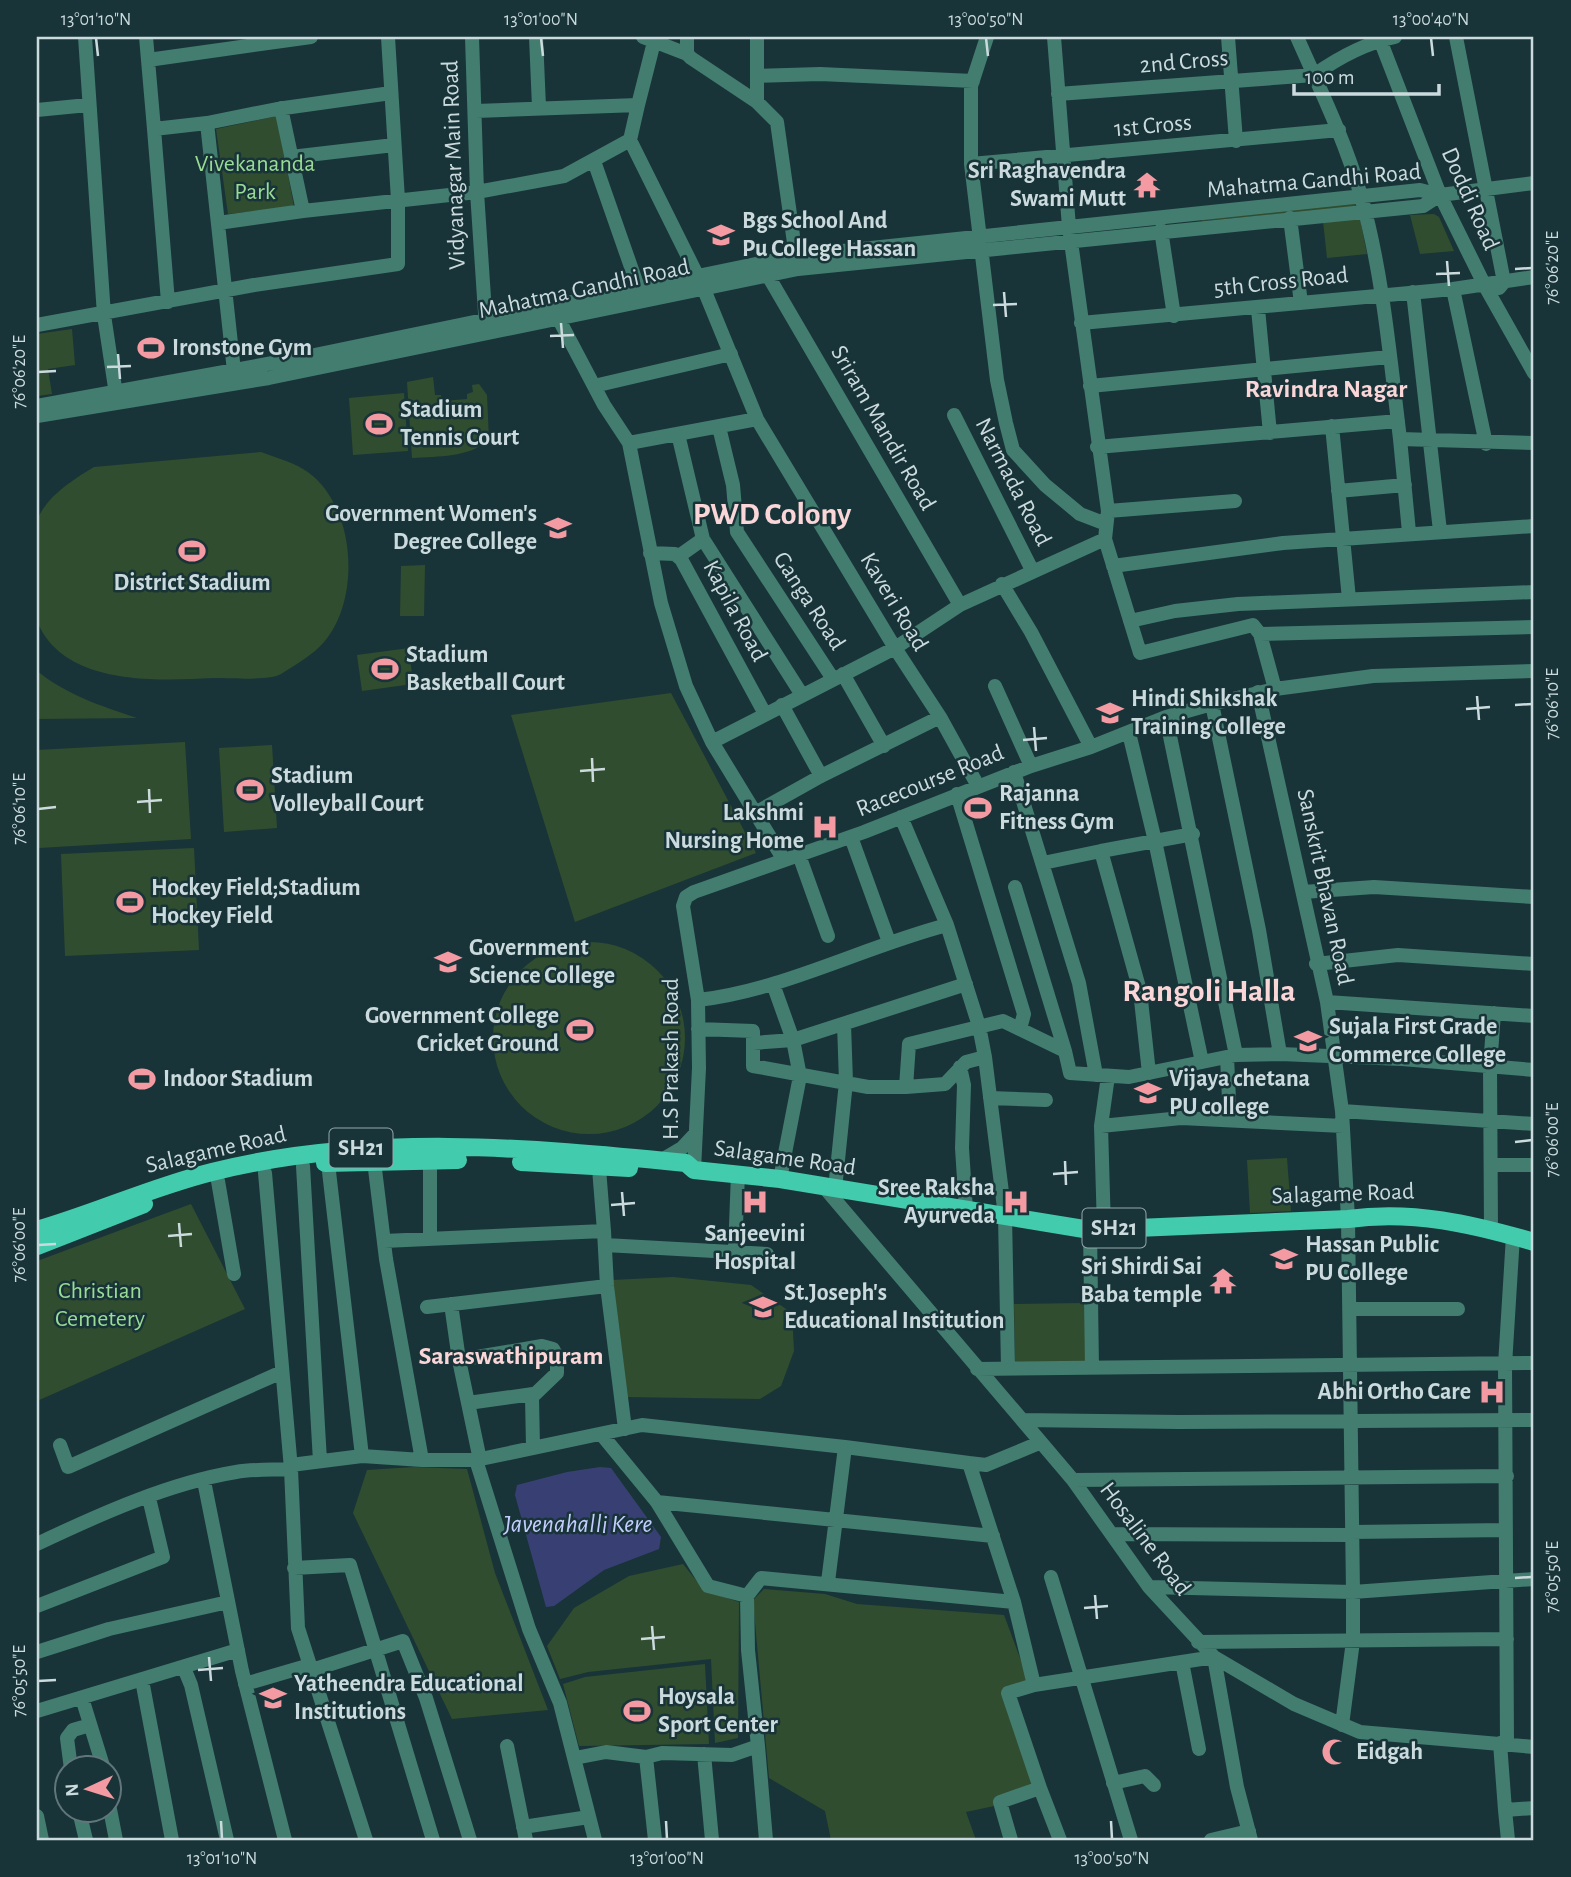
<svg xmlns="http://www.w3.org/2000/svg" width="1571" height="1877" font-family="'Alegreya Sans',sans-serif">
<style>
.green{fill:#314d2f}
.water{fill:#384073}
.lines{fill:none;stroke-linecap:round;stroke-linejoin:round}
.minor{stroke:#437d6f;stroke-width:14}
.major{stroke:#43cbae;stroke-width:18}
.ticks{fill:none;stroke:#cbdadd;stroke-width:2.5}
.labels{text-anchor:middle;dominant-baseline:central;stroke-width:5;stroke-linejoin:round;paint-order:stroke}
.shield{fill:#183438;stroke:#95a8ac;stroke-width:2}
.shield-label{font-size:23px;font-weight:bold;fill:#cbdadd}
.street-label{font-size:24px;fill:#cbdadd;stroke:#183438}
.park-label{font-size:24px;fill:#9adb95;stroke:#183438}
.poi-label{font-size:24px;font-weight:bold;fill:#cbdadd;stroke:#183438;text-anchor:start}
.neighbourhood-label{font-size:26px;font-weight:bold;fill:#fad6d8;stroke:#183438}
.water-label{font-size:26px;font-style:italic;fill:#c3ceff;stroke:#183438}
.district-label{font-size:32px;font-weight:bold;fill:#fad6d8;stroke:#183438}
.neatline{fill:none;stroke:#cbdadd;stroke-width:2.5}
.ticks-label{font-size:18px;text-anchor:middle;fill:#cbdadd}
</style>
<rect width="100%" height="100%" fill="#183438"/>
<path class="green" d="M277,116l17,91 -66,7 -12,-85z
M1358,202l1,5 -157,14 -1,-5z
M1434,214l5,3 15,34 -34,3 -10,-39z
M1360,218l7,36 -40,4 -4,-37z
M72,329l3,36 -27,4 4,25 -15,2v-62z
M433,377l2,18h6l1,6 25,-2v-5l6,-2 -1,-7 7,-1 8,11 2,45c-22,18 -50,16 -77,18l-5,-76z
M404,393l4,58 -55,4 -4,-57z
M261,452c16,6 35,11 48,21 47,35 52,126 15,169 -10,12 -30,24 -43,32 -12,7 -53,4 -68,4 -56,3 -150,8 -176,-57 -4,-11 0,-30 0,-42 0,-17 -5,-42 0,-58 8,-24 37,-42 57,-54z
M425,565l-1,51h-24l1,-50z
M409,648l4,36 -51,7 -5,-36z
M37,671c30,24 64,35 100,47l-100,1z
M671,693l85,160 -181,69 -64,-207z
M185,742l6,97 -152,9 -2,-98z
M272,745l5,83 -53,4 -5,-84z
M194,848l5,102 -134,6 -4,-102z
M493 1038a96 96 0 1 1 192 0a96 96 0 1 1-192 0Z
M1287,1158l4,53 -41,2 -3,-53z
M191,1204l54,105 -208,92v-140z
M673,1277l78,8 41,28 2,38 -13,35 -21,13 -135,-2 -13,-117z
M1085,1303l1,58 -71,1 -1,-58z
M414,1467l53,2 28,104 53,137 -96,9 -99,-206 14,-43z
M683,1564l21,26 35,12 -1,136 -23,5 -4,-84 -123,13 -28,7 -13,-33 27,-38 55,-32z
M764,1589l61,5 32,10 147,11 25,67 -23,17 29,86 -41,21 -28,6 10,28h-145l-6,-29 -56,-33 -16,-178z
M705,1664l4,80 -130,2 -16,-62 22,-7z"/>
<path class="water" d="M600,1467l11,1 50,69 -2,12 -55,21 -50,36 -8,1 -31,-112 2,-10 50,-13z"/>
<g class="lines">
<path class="minor" d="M85,37l19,278 13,86
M146,37l8,92 53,-6 27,248
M472,37l5,155 9,136
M536,37l3,70
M643,37l44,17
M687,37v17l4,4 66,44
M757,37v65l20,20 20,142
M987,37l-16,49v78l26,216 9,43 7,27 32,35 35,29 26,10
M1054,37l15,190 39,284 -3,28 35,114 113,-28 7,9 15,55
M1228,37l8,104
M1297,37c23,52 48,103 64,159 22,78 29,162 39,243l134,4
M1379,37l61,158 45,91 49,87
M1456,37l48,245 -5,6
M148,60l163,-23
M757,76l63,-2 153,7
M1058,94l256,-19c24,-17 52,-32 81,-38
M638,105l16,-63
M281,108l22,103 174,-19 87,-16 66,-36 8,-35 -162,6
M37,110l51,-5
M207,123l70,-14 114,-16
M154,129l14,173
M630,140l73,147 54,132 138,229 45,69 38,69
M291,157l103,-12
M594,161l44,126
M971,164l368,-34
M1290,218l11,85
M218,223l85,-12
M1161,230l13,86
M767,274l193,331
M1453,289l33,155
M1413,292l27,239
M1258,309l12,124
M555,312l49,93 25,38 32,160 25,83 26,56 72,118
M1081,323l372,-34 81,-12
M37,325l217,-40 144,-21v-64l-10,-163
M594,386l137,-32
M1090,386l299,-29
M37,406l263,-48 495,-102 625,-66 20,5
M954,415l78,155
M37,416l232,-38 529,-109 625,-63 17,-11 94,-12
M1332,426l17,173
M719,427l14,58 4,47 96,147
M678,434l25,105 99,156
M1400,439l9,93
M629,443l128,-24
M1097,447l301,-26
M1338,491l67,-6
M1108,511l127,-10
M650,553l25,1 6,5 84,155
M679,556l24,-17
M1113,566l170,-23 251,-17
M1002,584l29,48 60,115
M1130,621l45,-10 63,-7 296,-12
M1260,634l274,-7
M843,674l41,72
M995,686l36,80
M1258,692l69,310 15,109 6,108 5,373v49l-11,84
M1212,704l47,226 21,124
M782,705l39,71
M1166,717l70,338
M712,742l183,-94 65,-43 145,-66
M1014,772l65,211 17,92
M957,794l67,220 -4,15
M755,813l66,-37 119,-59
M901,817l46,108
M1193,834l-38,7 47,221
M851,837l38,105
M1101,851l54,-10 -26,-108
M799,855l29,81
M1043,863l58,-12 39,140 9,82
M1015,887l50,164
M1303,892l71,-5 160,10
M1316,964l82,-9 136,9
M773,984l20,56 7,36 -20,103
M698,1000c86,-10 165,-53 249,-75l32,101 6,31 20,159 3,152
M1327,1002l207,14
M698,1029l55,2v35l115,21h38l3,-43 94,-23 62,30 5,22 59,4 107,-22 44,-1 122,5 132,11
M753,1043l40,-3 173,-56
M1227,1057l3,63
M960,1067l4,18 -2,63 4,62
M1108,1076l-7,50 80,-8 162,8
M906,1087l39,-3 21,-22 19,-5
M990,1098l56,2
M1342,1111l192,13
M1101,1126l3,103
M430,1160v78
M374,1161l12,98 36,201h54l53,169 31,74 35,137
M660,1161l22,-13 14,-15
M1491,1165h43
M303,1166l17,295
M694,1170l5,-102 -1,-68 -15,-94 3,-9 8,-5 170,-60 167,-66 60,-19 75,-30 46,-13 63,-15 98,-13 161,-5
M265,1173l26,296 7,159 68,212
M218,1181l16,93
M824,1187l249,293 76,107 65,70 80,47 66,28 174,15
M835,1189l11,-107 -2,-58
M1491,1229l-1,-162 4,-54
M1090,1230l2,137
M604,1231l3,55 18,143
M384,1241l220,-10 -6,-75
M605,1245l162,9
M735,1251l3,-78
M451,1304l8,56 21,100
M427,1307l180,-21
M1349,1309h109
M459,1360l83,-14 11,3 4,8v16l-25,24 1,50
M977,1369l557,-6
M468,1403l65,-9
M1022,1420l157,2 355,-2
M602,1435l55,67 336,34
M60,1445l8,22 214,-95
M845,1447l124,16
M362,1456l60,4
M476,1460l166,-35 203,22 -17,135
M291,1465l71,-9 -34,-293
M1073,1480l434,-4
M204,1481l38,190 43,169
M657,1502l51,84 39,10
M1352,1532l154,-2
M1112,1534l240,1
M37,1544c61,-29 132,-61 199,-72 18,-3 37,-2 55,-3
M294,1568l56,-3 83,275
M1051,1577l80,263
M1149,1587l204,5 181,-13
M37,1606l126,-49 -14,-59
M1198,1642l309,-3
M37,1652l72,-23 119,-27
M1182,1662l17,87
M184,1668l7,17 36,155
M312,1670l91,-29 23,57 44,142
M142,1680l30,160
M245,1684l65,-19
M1034,1685l180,-28 23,130 14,53
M82,1698l22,71
M37,1711l201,-61
M1500,1743l5,67
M1507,1744l-2,-379 8,-129
M507,1746l19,94
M758,1746l8,94
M704,1754l8,86
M575,1758l31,-6 40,5
M71,1769l-4,-31 6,-8 17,-5
M1113,1783l32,-7 9,9
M1040,1788l20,52
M108,1799l8,41
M79,1811l7,29
M37,1816l5,24
M523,1827l66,-10
M655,1840l-9,-83 16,-4 70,2 26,-9 -10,-96 -1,-54 14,-18 253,24
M1011,1840l-11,-38 40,-14 -32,-95 26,-8 -20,-83 -45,-139 17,2 53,-22
M1211,1840l38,-9
M1508,1840l-3,-30 29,-2"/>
<path class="major" d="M521,1162l108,6
M325,1163l133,-3
M37,1230c59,-17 115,-43 175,-58 155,-39 317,-25 474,-9l8,7 86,9 310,51 258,-11c65,-9 124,5 186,23
M37,1246l107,-42"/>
</g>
<path class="ticks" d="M96,38l2,18M541,38l2,18M986,38l2,18M1431,38l2,18M1447,261l2,25M1515,269l17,-1M1436,274l24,-1M1004,292l2,25M993,305l24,-1M561,323l2,25M550,336l24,-1M118,354l2,25M107,367l24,-1M38,372l18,-1M1477,696l2,24M1515,705l17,-1M1466,709l24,-2M1034,727l2,24M1023,740l24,-2M592,758l1,24M580,771l25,-2M149,789l1,24M137,802l25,-2M38,809l18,-2M1515,1142l17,-2M1065,1161l1,24M1053,1174l25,-2M622,1192l2,24M611,1205l24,-2M179,1223l2,24M168,1236l24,-2M38,1245l18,-1M1515,1578l17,-1M1095,1595l2,24M1084,1608l24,-2M652,1626l2,24M641,1639l24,-2M209,1657l2,24M198,1670l25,-2M38,1681l18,-1M221,1821l1,18M666,1821l1,18M1111,1821l1,18"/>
<defs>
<g id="temple-bare" transform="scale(2.1)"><path d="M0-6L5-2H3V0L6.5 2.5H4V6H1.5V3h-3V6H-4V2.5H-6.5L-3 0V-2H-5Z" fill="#f49aa3" stroke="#183438" stroke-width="2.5" paint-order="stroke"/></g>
<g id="university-bare" transform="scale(2.1)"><path d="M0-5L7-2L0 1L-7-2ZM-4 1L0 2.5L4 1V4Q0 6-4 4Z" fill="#f49aa3" stroke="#183438" stroke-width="2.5" paint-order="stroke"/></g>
<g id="stadium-bare" transform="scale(2.1)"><path d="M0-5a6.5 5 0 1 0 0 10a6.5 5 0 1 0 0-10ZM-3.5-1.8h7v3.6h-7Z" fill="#f49aa3" stroke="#183438" stroke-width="2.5" paint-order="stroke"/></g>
<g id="hospital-bare" transform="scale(2.1)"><path d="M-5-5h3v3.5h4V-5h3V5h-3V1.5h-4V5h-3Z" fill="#f49aa3" stroke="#183438" stroke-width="2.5" paint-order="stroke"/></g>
<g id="school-bare" transform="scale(2.1)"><path d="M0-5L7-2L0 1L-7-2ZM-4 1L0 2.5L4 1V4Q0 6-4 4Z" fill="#f49aa3" stroke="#183438" stroke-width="2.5" paint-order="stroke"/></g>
<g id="mosque-bare" transform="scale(2.1)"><path d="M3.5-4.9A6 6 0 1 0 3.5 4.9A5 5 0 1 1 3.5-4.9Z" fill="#f49aa3" stroke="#183438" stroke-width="2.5" paint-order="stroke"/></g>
</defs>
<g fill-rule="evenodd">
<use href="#temple-bare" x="1147" y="185"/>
<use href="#university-bare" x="721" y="235"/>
<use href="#stadium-bare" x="151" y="348"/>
<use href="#stadium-bare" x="379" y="424"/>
<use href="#university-bare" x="558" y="528"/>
<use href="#stadium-bare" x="192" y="551"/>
<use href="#stadium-bare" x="385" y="669"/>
<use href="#university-bare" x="1110" y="713"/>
<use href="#stadium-bare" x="250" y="790"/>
<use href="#stadium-bare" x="978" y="808"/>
<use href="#hospital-bare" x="825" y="827"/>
<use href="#stadium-bare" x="130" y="902"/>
<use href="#university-bare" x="448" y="962"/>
<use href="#stadium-bare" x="580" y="1030"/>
<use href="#university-bare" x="1308" y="1041"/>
<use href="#stadium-bare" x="142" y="1079"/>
<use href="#university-bare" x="1148" y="1093"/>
<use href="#hospital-bare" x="755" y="1202"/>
<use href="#hospital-bare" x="1016" y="1202"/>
<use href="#university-bare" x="1284" y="1259"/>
<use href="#temple-bare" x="1223" y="1281"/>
<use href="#school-bare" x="763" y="1307"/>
<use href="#hospital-bare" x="1492" y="1392"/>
<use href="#university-bare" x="273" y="1698"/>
<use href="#stadium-bare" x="637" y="1711"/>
<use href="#mosque-bare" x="1335" y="1752"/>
</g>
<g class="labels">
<g class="shield">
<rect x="329.5" y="1128.5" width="63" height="39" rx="5"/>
<rect x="1082.5" y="1208.5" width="63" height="39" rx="5"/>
</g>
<g class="shield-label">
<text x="361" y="1148">SH21</text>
<text x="1114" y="1228">SH21</text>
</g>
<g class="street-label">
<text transform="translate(1184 62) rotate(-5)">2nd Cross</text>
<text transform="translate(1153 126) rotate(-5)">1st Cross</text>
<text transform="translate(454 165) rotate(-92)">Vidyanagar Main Road</text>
<text transform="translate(1314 181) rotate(-5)">Mahatma Gandhi Road</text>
<text transform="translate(1470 199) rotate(66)">Doddi Road</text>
<text transform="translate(1281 282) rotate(-6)">5th Cross Road</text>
<text transform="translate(584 289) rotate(-12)">Mahatma Gandhi Road</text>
<text transform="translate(883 428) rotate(60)">Sriram Mandir Road</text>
<text transform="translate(1013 482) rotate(63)">Narmada Road</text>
<text transform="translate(809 601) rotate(57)">Ganga Road</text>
<text transform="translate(894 602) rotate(59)">Kaveri Road</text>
<text transform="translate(735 611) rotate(62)">Kapila Road</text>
<text transform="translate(930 781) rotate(-22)">Racecourse Road</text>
<text transform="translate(1325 887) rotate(78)">Sanskrit Bhavan Road</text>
<text transform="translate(671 1059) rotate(-90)">H.S Prakash Road</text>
<text transform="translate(216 1150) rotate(-13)">Salagame Road</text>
<text transform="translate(785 1158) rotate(8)">Salagame Road</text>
<text transform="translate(1343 1194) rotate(-2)">Salagame Road</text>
<text transform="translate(1145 1539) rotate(53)">Hosaline Road</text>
</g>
<g class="park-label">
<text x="255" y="164">Vivekananda<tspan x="255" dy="28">Park</tspan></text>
<text x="100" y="1291">Christian<tspan x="100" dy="28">Cemetery</tspan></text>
</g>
<g class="poi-label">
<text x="1126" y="171" text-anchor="end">Sri Raghavendra<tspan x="1126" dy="28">Swami Mutt</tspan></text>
<text x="742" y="221">Bgs School And<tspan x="742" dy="28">Pu College Hassan</tspan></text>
<text x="172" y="348">Ironstone Gym</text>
<text x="400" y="410">Stadium<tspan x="400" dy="28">Tennis Court</tspan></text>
<text x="537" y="514" text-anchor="end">Government Women's<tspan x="537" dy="28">Degree College</tspan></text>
<text x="192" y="583" text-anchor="middle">District Stadium</text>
<text x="406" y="655">Stadium<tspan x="406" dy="28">Basketball Court</tspan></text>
<text x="1131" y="699">Hindi Shikshak<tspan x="1131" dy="28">Training College</tspan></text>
<text x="271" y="776">Stadium<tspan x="271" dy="28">Volleyball Court</tspan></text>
<text x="999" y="794">Rajanna<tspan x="999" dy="28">Fitness Gym</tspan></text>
<text x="804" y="813" text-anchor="end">Lakshmi<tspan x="804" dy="28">Nursing Home</tspan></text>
<text x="151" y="888">Hockey Field;Stadium<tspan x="151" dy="28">Hockey Field</tspan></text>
<text x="469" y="948">Government<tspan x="469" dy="28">Science College</tspan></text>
<text x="559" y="1016" text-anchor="end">Government College<tspan x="559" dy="28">Cricket Ground</tspan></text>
<text x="1329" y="1027">Sujala First Grade<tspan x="1329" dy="28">Commerce College</tspan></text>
<text x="163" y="1079">Indoor Stadium</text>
<text x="1169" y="1079">Vijaya chetana<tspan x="1169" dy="28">PU college</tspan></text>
<text x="995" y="1188" text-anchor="end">Sree Raksha<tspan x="995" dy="28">Ayurveda</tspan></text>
<text x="755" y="1234" text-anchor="middle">Sanjeevini<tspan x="755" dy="28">Hospital</tspan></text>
<text x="1305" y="1245">Hassan Public<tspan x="1305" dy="28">PU College</tspan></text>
<text x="1202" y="1267" text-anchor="end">Sri Shirdi Sai<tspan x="1202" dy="28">Baba temple</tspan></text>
<text x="784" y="1293">St.Joseph's<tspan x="784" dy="28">Educational Institution</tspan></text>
<text x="1471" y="1392" text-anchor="end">Abhi Ortho Care</text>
<text x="294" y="1684">Yatheendra Educational<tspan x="294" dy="28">Institutions</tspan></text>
<text x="658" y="1697">Hoysala<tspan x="658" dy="28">Sport Center</tspan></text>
<text x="1356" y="1752">Eidgah</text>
</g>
<g class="neighbourhood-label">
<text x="1326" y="389">Ravindra Nagar</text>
<text x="511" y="1356">Saraswathipuram</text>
</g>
<g class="water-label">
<text x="578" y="1524">Javenahalli Kere</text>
</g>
<g class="district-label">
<text x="772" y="514">PWD Colony</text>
<text x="1209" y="991">Rangoli Halla</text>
</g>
</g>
<rect width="1571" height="1877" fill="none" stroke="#183438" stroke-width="77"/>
<g transform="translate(88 1789) rotate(266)"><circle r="33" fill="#183438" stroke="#60767a" stroke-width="2"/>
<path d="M0-5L12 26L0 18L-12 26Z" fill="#f49aa3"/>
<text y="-10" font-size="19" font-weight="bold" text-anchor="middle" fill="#cbdadd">N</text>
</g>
<path d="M1294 84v10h145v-10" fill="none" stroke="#cbdadd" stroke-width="3.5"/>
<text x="1305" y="84" font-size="21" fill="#cbdadd" stroke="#183438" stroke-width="5" paint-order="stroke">100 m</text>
<rect x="38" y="38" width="1494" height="1801" class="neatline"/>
<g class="ticks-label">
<text x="96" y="25">13°01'10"N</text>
<text x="541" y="25">13°01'00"N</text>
<text x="986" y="25">13°00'50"N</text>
<text x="1431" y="25">13°00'40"N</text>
<text transform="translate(1552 268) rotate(-90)" y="6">76°06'20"E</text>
<text transform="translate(19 372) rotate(-90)" y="6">76°06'20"E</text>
<text transform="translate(1552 704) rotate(-90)" y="6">76°06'10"E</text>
<text transform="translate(19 809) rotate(-90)" y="6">76°06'10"E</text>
<text transform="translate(1552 1140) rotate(-90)" y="6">76°06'00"E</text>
<text transform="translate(19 1245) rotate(-90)" y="6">76°06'00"E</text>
<text transform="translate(1552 1577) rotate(-90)" y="6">76°05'50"E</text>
<text transform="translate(19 1681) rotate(-90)" y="6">76°05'50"E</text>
<text x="222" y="1864">13°01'10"N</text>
<text x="667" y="1864">13°01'00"N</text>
<text x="1112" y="1864">13°00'50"N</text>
</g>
</svg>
